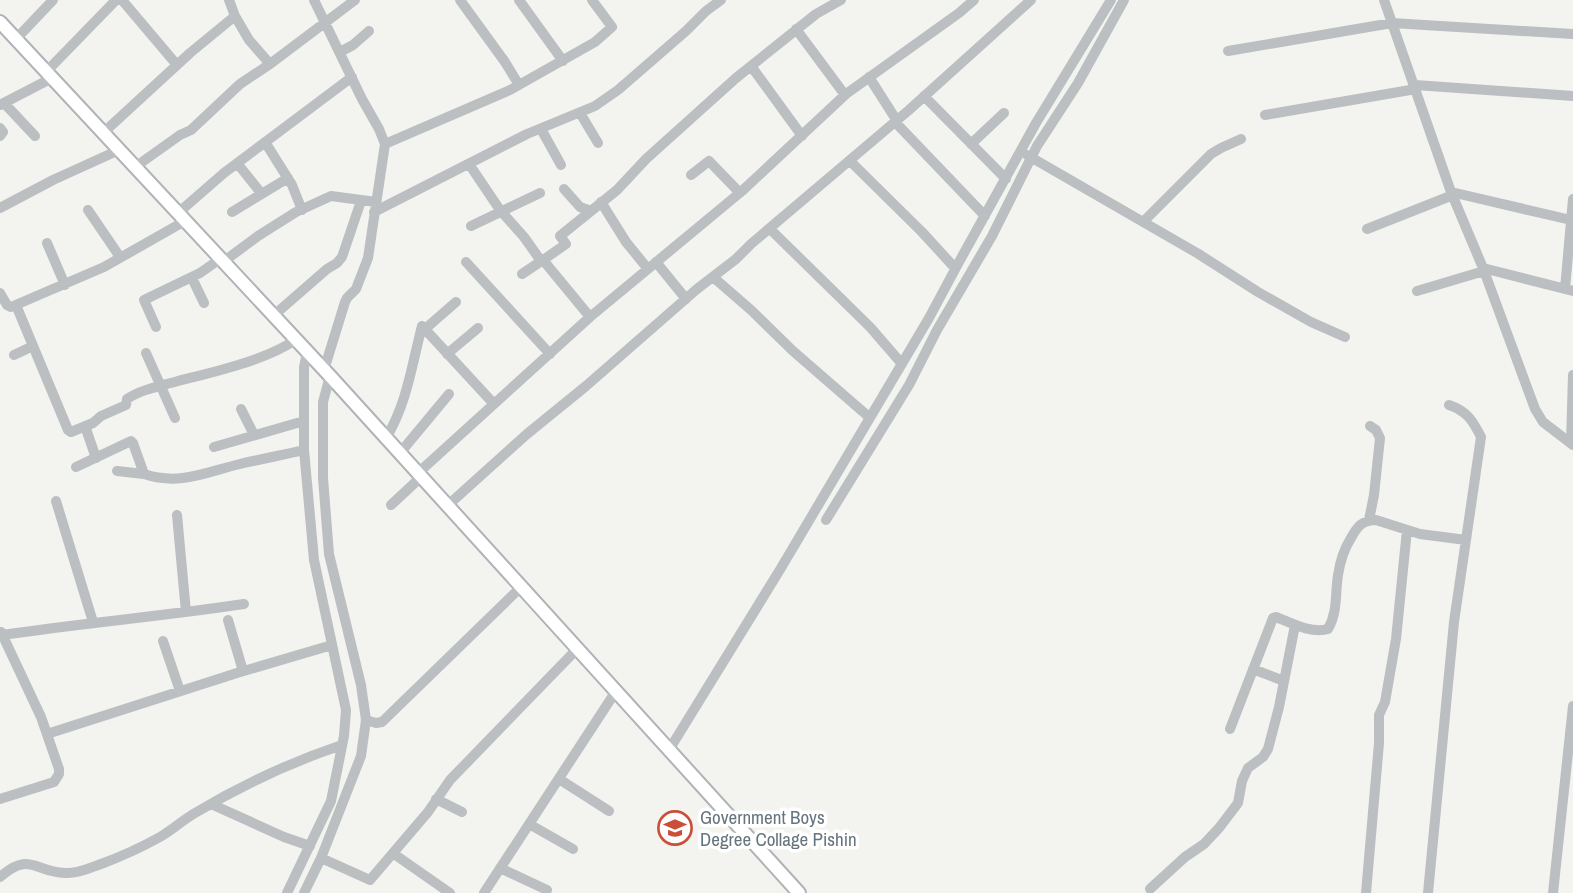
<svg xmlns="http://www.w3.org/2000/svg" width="1573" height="893" font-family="'Archivo Narrow',sans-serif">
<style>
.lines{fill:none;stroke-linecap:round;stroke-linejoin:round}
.major-casing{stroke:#afb3b6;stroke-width:16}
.minor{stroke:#bbbfc1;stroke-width:10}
.major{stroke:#fff;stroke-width:12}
.labels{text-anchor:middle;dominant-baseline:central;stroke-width:7;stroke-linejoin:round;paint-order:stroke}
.poi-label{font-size:19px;fill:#66757d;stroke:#fff;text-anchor:start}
</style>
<rect width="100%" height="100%" fill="#f3f3f0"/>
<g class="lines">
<g class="major-casing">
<path id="major" d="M0,22l330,354 469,517"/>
</g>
<path class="minor" d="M122,0l55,65
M229,0l6,16
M314,0l48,99 17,30 6,15 -17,114 -12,31 -9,9 -2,4 -21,68
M460,0l45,62 14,23
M519,0l44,61
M1384,0l67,192 32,76 52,141 8,13 30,23
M796,29l49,66
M16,39l37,-39
M1228,51l164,-28 181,11
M340,52l13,-7 16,-14
M751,66l51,70
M46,72l70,-72
M869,77l28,44
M1415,85l158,11
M924,96l82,83
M4,103l31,33
M0,105l52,-27
M580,113l18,30
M1265,115l151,-26
M895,122l90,94
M0,128l3,4 -3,4
M541,129l20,36
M103,133l87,-80 45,-37 14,24 21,24
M265,142l27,43 10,25
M385,144l125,-54 85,-48 17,-15 -20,-27
M971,144l33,-31
M1027,155l170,98 61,39 53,30 34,15
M850,161l72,71 33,36
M237,163l24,30
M469,164l31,46 24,27 17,24
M135,167l45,-32 11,-5 49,-46 30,-20 85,-64
M691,175l18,-14 31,32
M564,189l16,18 11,4
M1451,192l120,28
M601,202l25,40 22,27
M0,208l53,-28 66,-30
M88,210l32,47
M232,212l56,-34
M374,212l153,-78 68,-28 23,-16 68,-59 20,-20 15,-11
M178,213l46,-40 128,-96
M1143,222l68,-68 10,-6 20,-9
M471,226l69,-33
M770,229l100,98 32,37
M1367,229l86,-34
M47,243l18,42
M223,262l35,-26 38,-24 35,-16 45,6
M466,262l84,92
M656,262l30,37
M1483,268l90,23
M522,274l21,-14
M713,277l38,33 42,41 76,66
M192,278l12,25
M1565,289l8,-90
M1417,291l67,-20
M0,293l7,12 4,2 93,-40 81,-46
M16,305l52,125 3,2 22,-9 8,-7 25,-11 1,-6c15,-10 34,-13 51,-18 35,-9 89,-21 117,-41
M273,316l54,-47 10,-6 5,-6 19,-56
M590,317l-47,-57 23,-16 -6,-8 57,-46 29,-31 90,-81 80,-64 25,-14
M422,326l72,78
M156,327l-12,-27 56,-27 20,-14
M425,329l31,-27
M146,353l29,65
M447,354l31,-26
M14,355l19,-9
M241,409l13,26
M85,426l11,32
M386,438c21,-34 26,-74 36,-112
M1571,443l2,-68
M214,447l90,-26
M400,453l49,-59
M76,467l55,-26 2,2 11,31c36,12 62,-2 96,-10 21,-5 43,-9 64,-14
M117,471l27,3
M418,473l172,-156 152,-126 104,-97 113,-81 15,-13
M56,501l37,121
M391,505l30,-28
M447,506l80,-72 59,-48 111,-97 39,-30 15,-15 158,-134 122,-110
M177,515l9,97
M826,520l83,-135 28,-55 55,-94 45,-90 41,-63 46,-83
M1369,520l5,-25 6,-57 -4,-8 -6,-4
M228,620l15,51
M2,635c81,-12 162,-19 242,-31
M163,641l17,50
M1253,669l31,12
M366,720l10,3 6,-1 139,-135
M1230,729l43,-111 3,-1c15,6 36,17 52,12 10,-17 7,-36 10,-54 2,-13 6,-26 13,-37 6,-11 11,-18 25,-18l44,14 46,6
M47,734l190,-61 95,-28
M669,750l112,-182 148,-250 30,-56 77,-139 75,-123
M559,779l50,32
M0,799l54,-17 5,-8v-5l-18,-52 -40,-85
M436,799l26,13
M211,804l73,33 26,9
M529,824l44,25
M394,854l56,39
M321,858l49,22 58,-68 22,-32 127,-131
M500,868l47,22
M0,877c30,-26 34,-5 65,-4 12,1 24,-5 36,-9 19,-7 41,-17 59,-27 12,-7 23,-17 35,-24 47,-28 96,-51 147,-68
M1150,889l35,-32 19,-13 15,-16 19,-25 4,-22 6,-13 15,-11 5,-8 11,-42 16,-82
M287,893l44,-92 13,-65 2,-26 -32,-150 -10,-110v-83l3,-14
M304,893l17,-35 40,-102 5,-36 -5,-35 -32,-131 -6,-76v-76l7,-26
M484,893l132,-202
M1366,893l13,-150v-28l6,-13 11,-63 11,-109
M1428,893l26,-271 27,-185c-8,-16 -14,-26 -32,-32
M1553,893l20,-187"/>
<use href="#major" class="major"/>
</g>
<defs>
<g id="university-ring" transform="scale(1.75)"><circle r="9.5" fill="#fff" stroke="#cb4f38" stroke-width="1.5"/><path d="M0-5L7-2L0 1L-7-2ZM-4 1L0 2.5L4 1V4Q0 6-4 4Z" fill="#cb4f38"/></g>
</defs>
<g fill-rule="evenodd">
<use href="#university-ring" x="675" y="828"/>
</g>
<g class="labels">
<g class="poi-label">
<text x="700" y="817">Government Boys<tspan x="700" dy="22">Degree Collage Pishin</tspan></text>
</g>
</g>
</svg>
